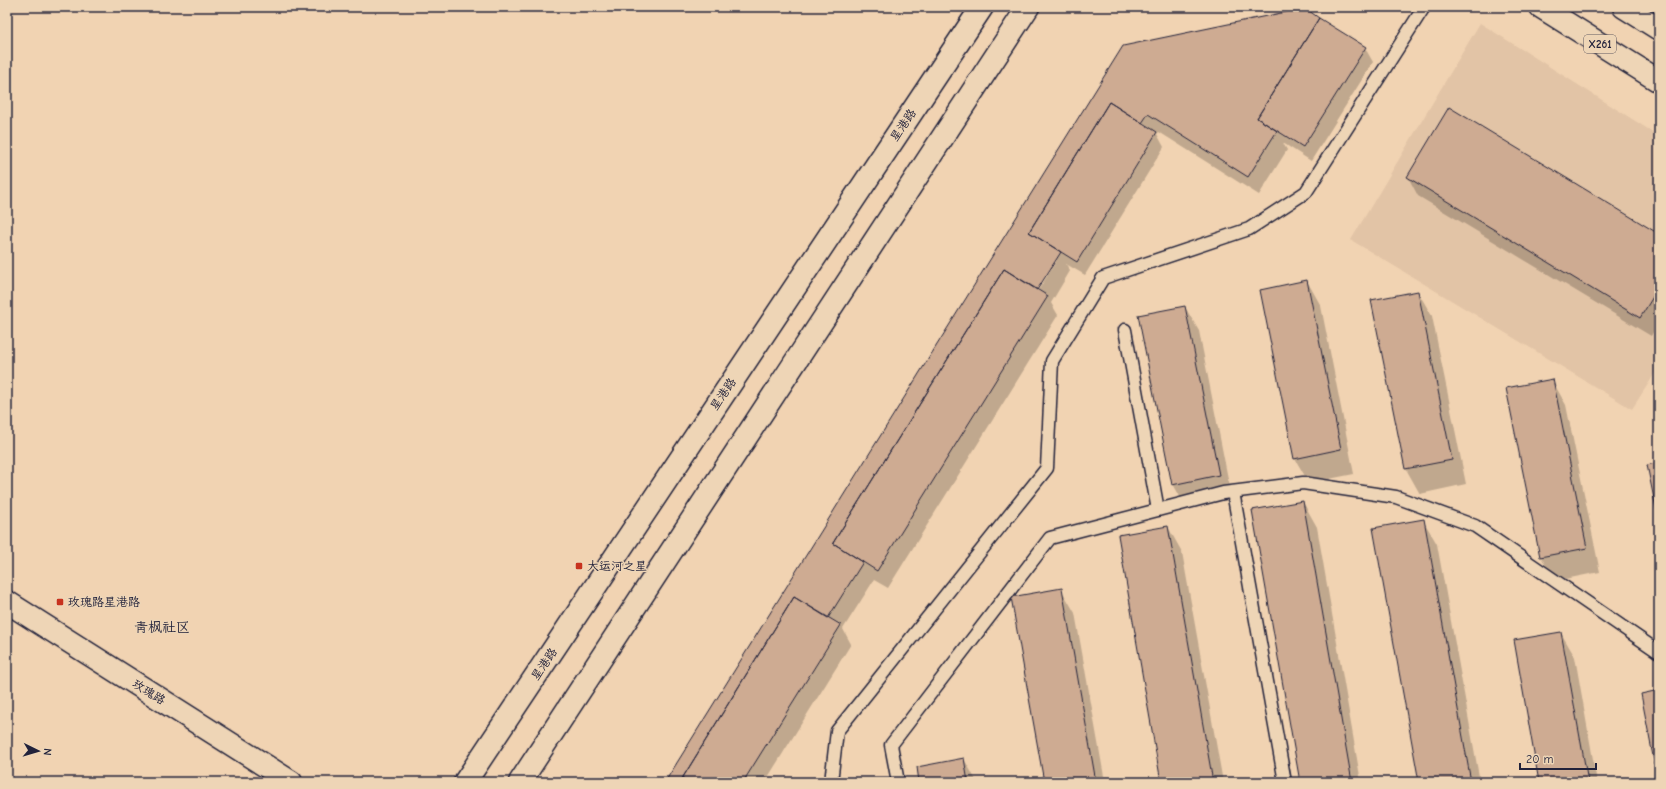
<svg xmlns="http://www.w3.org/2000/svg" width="1666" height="789" font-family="'Comic Neue','LXGW WenKai TC',sans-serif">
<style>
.built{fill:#e2c4a6}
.shadow{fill:#0003;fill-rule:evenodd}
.building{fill:#ceab92;stroke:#22223b}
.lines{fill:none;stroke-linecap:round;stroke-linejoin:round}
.lane-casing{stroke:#22223b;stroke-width:15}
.street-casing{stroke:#22223b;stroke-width:25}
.primary-casing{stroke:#22223b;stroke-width:25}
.lane{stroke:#eed5b6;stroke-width:12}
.street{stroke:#eed5b6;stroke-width:22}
.primary{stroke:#eed5b6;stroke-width:22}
.poi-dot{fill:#c8321e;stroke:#eed5b6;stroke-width:1.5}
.labels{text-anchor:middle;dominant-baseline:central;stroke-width:3;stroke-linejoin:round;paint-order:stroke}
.shield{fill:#eed5b6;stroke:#5f5860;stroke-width:1}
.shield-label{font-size:11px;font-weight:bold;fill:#22223b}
.street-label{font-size:12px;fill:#22223b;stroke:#eed5b6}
.poi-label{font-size:12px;fill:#22223b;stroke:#eed5b6;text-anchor:start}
.quarter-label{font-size:14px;fill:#22223b;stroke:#eed5b6}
</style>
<rect width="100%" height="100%" fill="#f1d3b2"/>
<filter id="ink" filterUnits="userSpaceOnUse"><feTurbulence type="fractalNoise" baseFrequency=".025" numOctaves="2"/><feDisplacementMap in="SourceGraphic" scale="8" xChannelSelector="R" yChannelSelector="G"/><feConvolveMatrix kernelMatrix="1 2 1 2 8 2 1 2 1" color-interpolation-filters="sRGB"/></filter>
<g filter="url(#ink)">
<path class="built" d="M1480,23l179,113v231l-27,42 -281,-169z"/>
<path class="shadow" d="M1124,47l241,1 8,14 -62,99 -28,-18 4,7 -28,45 -100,-63 -2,2 7,13 -79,128 -19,-11 4,7 -19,32 7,12 -170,273 -14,-8 -31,49 8,15 -86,138h-99zM1055,260h2l-21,34 -2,-1z
M1408,177l251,58v87l-8,14 -233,-140z
M1307,281l14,25 33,168 -45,9 -14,-24z
M1418,292l14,24 34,168 -46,10 -14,-25 -34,-168z
M1185,307l14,24 33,168 -45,10 -14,-25z
M1552,380l14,25 34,167 -45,9 -14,-24 -34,-168z
M1303,502l14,25 44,255h-60z
M1423,520l14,24 43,238h-60z
M1168,527l14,25 41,230h-61z
M1061,589l14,24 30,169h-60z
M1561,633l14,24 22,125h-57z
M964,759l13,23h-57z"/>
<path class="building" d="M1305,8l14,10 -62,100 20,13 -29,46 -100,-63 -6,9 -33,-21 -80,130 32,20 -24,38 -33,-21 -171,274 30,19 -35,56 -34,-21 -114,185h-15l458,-736z
M1319,18l47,29 -63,100 -46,-29z
M1109,102l48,30 -80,130 -48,-30z
M1449,107l210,127v53l-19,31 -233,-141z
M1004,269l44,27 -171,275 -44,-28z
M1307,280l34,169 -47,10 -34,-169z
M1418,291l34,169 -47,9 -34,-169z
M1185,306l34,169 -47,10 -34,-170z
M1553,379l34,169 -47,9 -34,-169z
M1659,462v61l-12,-58z
M1303,501l49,281h-52l-48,-272z
M1424,519l47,263h-52l-46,-254z
M1168,526l45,256h-52l-43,-247z
M1062,588l34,194h-52l-33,-185z
M794,597l47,28 -98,157h-63z
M1561,632l27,150h-49l-25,-142z
M1659,690v92h-1l-17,-88z
M964,758l4,24h-49l-2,-15z"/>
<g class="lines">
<g class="lane-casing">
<path id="lane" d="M1125,330l33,180
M1233,492l52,290
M831,782l6,-51 210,-263 5,-107 51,-83 146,-49 57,-37 118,-185
M898,782l-7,-37 159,-207 173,-45 80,-10 93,14 79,29 184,126"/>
</g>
<g class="street-casing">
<path id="street" d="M7,602l284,180"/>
</g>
<g class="primary-casing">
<path id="primary" d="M1541,7l118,74
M1624,7l35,22
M465,782l517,-775
M520,782l508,-775"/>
</g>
<use href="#lane" class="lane"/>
<use href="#street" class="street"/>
<use href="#primary" class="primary"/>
</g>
</g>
<g class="poi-dot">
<rect x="575" y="562" width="8" height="8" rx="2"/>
<rect x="56" y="598" width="8" height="8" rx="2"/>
</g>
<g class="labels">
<rect class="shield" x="1584" y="35" width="32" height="18" rx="3"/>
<g class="shield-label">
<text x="1600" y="44">X261</text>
</g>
<g class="street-label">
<text transform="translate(903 125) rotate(-56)">星港路</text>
<text transform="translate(723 394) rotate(-56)">星港路</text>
<text transform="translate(544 664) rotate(-56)">星港路</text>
<text transform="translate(149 692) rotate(32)">玫瑰路</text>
</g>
<g class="poi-label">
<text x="587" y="566">大运河之星</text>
<text x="68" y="602">玫瑰路星港路</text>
</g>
<g class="quarter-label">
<text x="162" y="627">青枫社区</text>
</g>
</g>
<rect width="1666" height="789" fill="none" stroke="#eed5b6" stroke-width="24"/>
<rect x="12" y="12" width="1642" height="765" fill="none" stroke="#22223b" stroke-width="1.5" filter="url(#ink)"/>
<g transform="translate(38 751) rotate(95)" stroke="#eed5b6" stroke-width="3" paint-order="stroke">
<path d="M0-3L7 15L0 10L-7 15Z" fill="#22223b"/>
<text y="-6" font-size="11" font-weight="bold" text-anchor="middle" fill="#22223b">N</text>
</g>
<path d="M1520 763v6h76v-6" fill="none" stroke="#22223b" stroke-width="2"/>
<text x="1526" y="763" font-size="12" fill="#22223b" stroke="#eed5b6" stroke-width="3" paint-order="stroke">20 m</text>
</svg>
